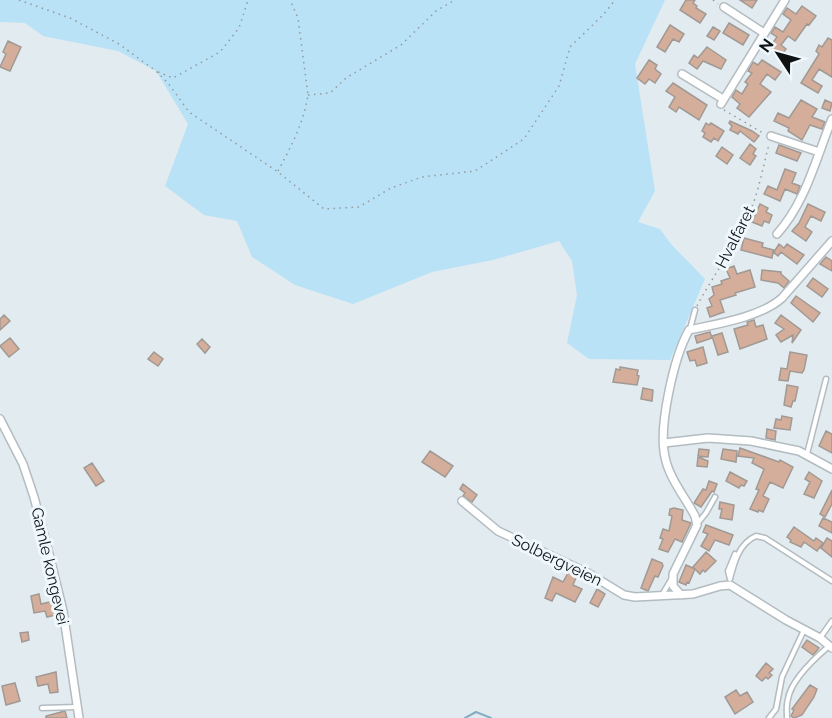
<svg xmlns="http://www.w3.org/2000/svg" width="832" height="718" font-family="Raleway,sans-serif">
<style>
.green{fill:#b9e2f6}
.lines{fill:none;stroke-linecap:round;stroke-linejoin:round}
.stream{stroke:#86aec2;stroke-width:2}
.building{fill:#d4ae9a;stroke:#a19994;stroke-width:1.5}
.lane-casing{stroke:#b3bcc0;stroke-width:7}
.street-casing{stroke:#b3bcc0;stroke-width:10}
.path{stroke:#939a9d;stroke-width:1.5;stroke-dasharray:1.5 4.5;stroke-linecap:butt}
.lane{stroke:#fff;stroke-width:4}
.street{stroke:#fff;stroke-width:7}
.labels{text-anchor:middle;dominant-baseline:central;stroke-width:6;stroke-linejoin:round;paint-order:stroke}
.street-label{font-size:16px;fill:#0f1213;stroke:#eff8fd}
</style>
<rect width="100%" height="100%" fill="#e2ebf0"/>
<path class="green" d="M0,0h665l-30,64 20,127 -17,31 22,7 11,15 34,35 -35,81 -81,-1 -22,-16 10,-48 -5,-34 -13,-20 -66,19 -61,12 -79,32 -58,-19 -43,-28 -15,-36 -33,-6 -39,-29 23,-62 -32,-53 -38,-20 -75,-15 -18,-13 -25,-1z"/>
<g class="lines">
<path class="stream" d="M465,718l11,-6 15,6"/>
</g>
<path class="building" d="M686,0h9l-2,3 4,3 -1,2 10,6 -6,9 -20,-13z
M740,0h17l-5,8z
M802,6l14,10 -7,9 -2,-1 -12,17 -7,-5 -7,9 5,4 -5,7 -12,-8 8,-11 -6,-4 4,-6 8,5 8,-12 -8,-6 4,-6 9,6z
M729,23l20,12 -6,10 -20,-12z
M670,25l14,9 -5,8 -6,-3 -8,13 -8,-5z
M713,27l7,4 -6,9 -7,-4z
M828,38l4,2v37l-13,-8 -7,11 10,6 -4,7 -17,-10 18,-29 -3,-3 3,-6 3,2z
M8,41l13,6 -11,24 -10,-4 6,-13 -3,-2z
M707,47l19,13 -5,9 -18,-8 -6,8 -8,-6 5,-8 4,3z
M649,60l8,5 -2,4 6,5 -6,9 -6,-4 -4,5 -8,-6z
M762,60l19,12 -6,8 -8,-6 -7,10 11,8 -22,25 -12,-9 3,-4 -8,-7 4,-7 6,4 6,-10 -3,-2 7,-9 -4,-2 5,-9 5,3z
M673,83l34,22 -8,15 -20,-13 -3,5 -7,-5 6,-10 -9,-6z
M801,100l16,9 -5,8 13,5 -3,7 -12,-4 -8,15 -14,-9 1,-3 -15,-7 4,-8 11,5z
M825,100l7,3 -2,8 -8,-3z
M730,121l22,10 7,5 -5,6 -14,-11 -2,3 -8,-4 2,-4 -3,-3z
M706,123l3,2 2,-2 13,8 -6,10 -4,-3 -3,4 -8,-5 2,-4 -3,-2z
M750,144l6,5 -3,5 3,2 -6,9 -10,-7z
M779,145l22,8 -4,8 -21,-8z
M722,147l11,8 -6,9 -11,-8z
M785,169l11,4 -4,10 8,3 -3,8 -12,-5 -5,12 -16,-7 4,-8 9,4z
M760,204l8,4 -2,4 6,3 -3,8 -5,-2 -2,5 -10,-4z
M808,204l17,8 -4,9 -10,-5 -6,11 7,5 -6,9 -14,-10 7,-8z
M744,238l19,5 -1,4 12,3v2l5,-8 5,4 3,-4 17,11 -7,9 -16,-12 -3,4 -5,-4 -1,6 -31,-8z
M826,257l6,4v10l-12,-7z
M734,266l3,8 13,-4 5,17 -20,6 1,2 -16,5 4,12 -14,5 -3,-9 5,-2 -3,-7 5,-4 -2,-8 10,-3 -1,-3 9,-3 -4,-9z
M762,270l19,2v2l8,7 -5,7 -6,-5 -17,-3z
M813,278l15,11 -6,8 -15,-11z
M796,296l24,17 -7,9 -22,-19z
M4,315l6,6 -10,9v-11z
M781,315l20,15 -9,13 1,-8 -12,7 -5,-7 8,-6 -9,-6z
M754,320l2,7 7,-2 4,14 -27,10 -6,-20 14,-4 -1,-3z
M710,332l2,6 -15,5 -2,-7z
M722,333l6,19 -10,3 -6,-19z
M10,338l9,11 -10,8 -9,-11z
M202,339l8,8 -5,6 -8,-9z
M703,347l4,16 -10,3 -2,-6 -5,1 -3,-9z
M154,352l9,7 -5,7 -10,-7z
M790,352l17,3 -3,15 -2,3 -12,-2 -2,10 -9,-1 2,-12 6,1z
M620,367l18,3 -1,5 2,1 -2,9 -24,-3 3,-13 4,1z
M787,385l11,2 -3,14h-2l-2,6 -7,-2z
M643,388l10,2 -1,11 -11,-2z
M782,416l10,2 -2,12 -16,-2 2,-9 5,1z
M767,429l9,2 -1,9 -9,-2z
M826,431l6,3v19l-13,-7z
M740,448l39,14 1,-2 13,7 -10,21 -13,-6 -7,14 6,3 -6,13 -4,-2 -1,2 -8,-3 9,-19 -3,-1 8,-20 -12,-6 2,-5 -16,-2z
M699,449l10,1 -1,7 -10,-1z
M723,449l14,2 -1,11 -15,-3z
M430,451l23,15 -8,11 -23,-15z
M698,457l10,4 -1,6 -10,-1z
M92,463l12,18 -8,5 -12,-18z
M730,472l17,9 -3,5 -3,-1 -2,3 -13,-7z
M809,472l13,9 -8,17 -10,-4 6,-12 -5,-3z
M709,481l8,3 -3,8 -2,-1 -11,16 -7,-4 9,-14 3,1z
M463,484l14,11 -5,7 -9,-6 2,-3 -5,-4z
M832,490v14l-7,13 -5,-3z
M720,502l14,3 -2,15 -12,-2 2,-9h-3z
M674,508l9,2 -1,10 9,3 -9,19 -7,-3 -7,13 -9,-3 4,-10 -3,-1 3,-9 6,2 3,-15 -3,-1 1,-6z
M823,518l9,4v11l-13,-7z
M706,525l27,10 -4,10 -14,-5 -6,11 -8,-5 7,-12 -5,-2z
M794,527l20,14 2,-3 7,5 -6,8 -13,-9 -3,5 -11,-5 1,-2 -4,-3z
M827,538l5,3v16l-11,-9z
M706,552l10,9 -11,11 -2,-2 -3,4 -7,-7z
M652,559l10,4 1,3 -5,11 -3,-1 -7,15 -7,-3z
M686,565l9,4 -6,14 -2,-1 -1,3 -7,-3z
M569,571l8,4 -4,10 9,4 -7,13 -19,-9 -4,8 -7,-3 8,-21 10,5z
M597,589l8,5 -7,13 -8,-4z
M39,594l2,10 13,-3 2,14 -9,2 -2,-6 -11,2 -3,-17z
M28,632l1,8 -7,2 -2,-9z
M807,640l12,8 -6,7 -11,-8z
M766,663l7,6 -4,4 3,2 -4,4 -2,-2 -4,4 -6,-5z
M56,672l2,20 -8,1 -2,-9 -10,2 -2,-9z
M15,683l5,18 -14,4 -4,-19z
M810,685l7,4 -3,8 -12,18 -8,3 -3,-2 3,-6 -2,-1z
M736,690l4,6 7,-4 6,10 -18,12 -10,-17z
M65,711l2,7h-21v-2z"/>
<g class="lines">
<g class="lane-casing">
<path id="lane" d="M690,329l5,-19
M807,454l19,-75
M697,524l9,-11 9,-16
M730,579c4,-16 9,-36 26,-43l9,2 67,43
M730,579l-2,-8 7,-17
M662,595l10,-17
M820,638l12,-17
M42,708l35,-1
M769,718l7,-9 6,-32 22,-47
M787,718c0,-6 -1,-13 1,-19 3,-19 27,-41 41,-53"/>
</g>
<g class="street-casing">
<path id="street" d="M724,7l40,26
M682,74l41,25
M721,104l64,-104
M771,136l48,16
M777,234c29,-32 39,-76 55,-115
M0,419l23,45 11,33 15,57 14,57 16,107
M664,443l44,-5 43,3 48,10 33,18
M462,501l36,30 90,42 36,22 11,2 58,-3 27,-8 10,-1 56,35 34,18 12,10
M681,595l-8,-9v-12l24,-49 -2,-9c-10,-19 -26,-38 -30,-59 -7,-30 9,-100 24,-127 28,-6 72,-13 93,-32l50,-57"/>
</g>
<path class="path" d="M19,0l51,18 49,26 37,27 12,12 21,29 89,60 46,37 35,-2 32,-19 31,-11 53,-6 49,-32 35,-53 11,-39 34,-33 11,-14
M713,0l5,4
M158,72l15,6 47,-26 19,-24 9,-28
M308,95l22,-2 16,-15 55,-33 35,-34 19,-11
M724,110l39,23
M278,171c13,-24 26,-49 30,-76l-10,-77 -8,-18
M697,306c17,-32 39,-61 53,-94 9,-22 13,-45 19,-68"/>
<use href="#lane" class="lane"/>
<use href="#street" class="street"/>
</g>
<g class="labels">
<g class="street-label">
<text transform="translate(735 237) rotate(-63)">Hvalfaret</text>
<text transform="translate(557 560) rotate(26)">Solbergveien</text>
<text transform="translate(50 566) rotate(77)">Gamle kongevei</text>
</g>
</g>
<g transform="translate(778 54) rotate(306)" stroke="#eff8fd" stroke-width="4.5" paint-order="stroke">
<path d="M0-4.5L10 22L0 15L-10 22Z" fill="#0f1213"/>
<text y="-9" font-size="16" font-weight="bold" text-anchor="middle" fill="#0f1213">N</text>
</g>
</svg>
